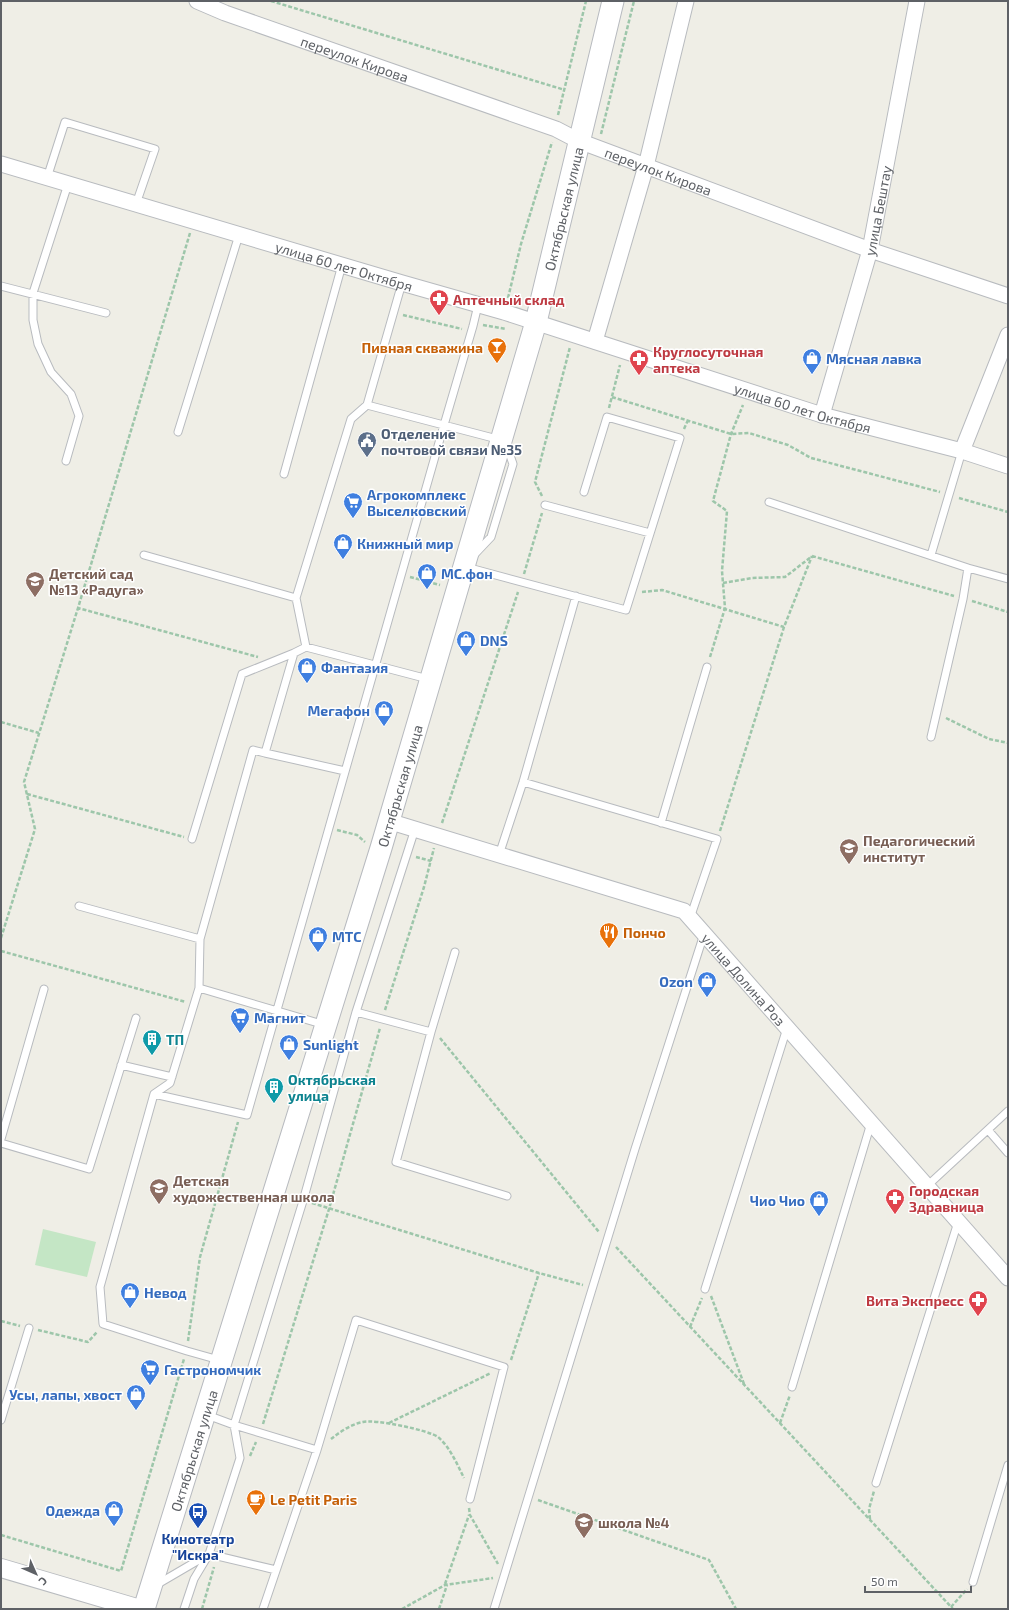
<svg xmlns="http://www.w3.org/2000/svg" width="1009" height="1610" font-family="'Exo 2',sans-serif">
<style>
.green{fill:#c4e6c5}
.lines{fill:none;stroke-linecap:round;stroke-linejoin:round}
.service-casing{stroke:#b8bbbf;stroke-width:9}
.minor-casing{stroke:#b8bbbf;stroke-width:17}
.tertiary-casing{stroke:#b8bbbf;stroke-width:20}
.secondary-casing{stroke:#b7babf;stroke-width:23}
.path{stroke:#9dc6aa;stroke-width:2.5;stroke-dasharray:4 2;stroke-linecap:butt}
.service{stroke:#fff;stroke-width:7}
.minor{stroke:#fff;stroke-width:15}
.tertiary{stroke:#fff;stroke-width:18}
.secondary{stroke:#fff;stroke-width:21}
.labels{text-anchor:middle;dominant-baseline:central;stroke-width:3;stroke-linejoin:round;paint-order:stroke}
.street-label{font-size:14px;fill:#5e6166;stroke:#fff}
.health-label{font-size:14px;font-weight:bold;fill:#be3a42;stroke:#fff;text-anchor:start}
.food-label{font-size:14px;font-weight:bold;fill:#c56008;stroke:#fff;text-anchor:start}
.shop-label{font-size:14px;font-weight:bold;fill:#366cbe;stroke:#fff;text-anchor:start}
.service-label{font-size:14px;font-weight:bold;fill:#4e5e75;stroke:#fff;text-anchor:start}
.education-label{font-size:14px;font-weight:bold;fill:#785e54;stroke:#fff;text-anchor:start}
.culture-label{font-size:14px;font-weight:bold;fill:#0d838f;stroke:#fff;text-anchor:start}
.transit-label{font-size:14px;font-weight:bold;fill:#164399;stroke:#fff}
</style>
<rect width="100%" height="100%" fill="#efeee6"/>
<path class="green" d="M43,1229l53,13 -9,35 -52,-12z"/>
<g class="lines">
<g class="service-casing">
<path id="service" d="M47,178l18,-56 90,27 -19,55
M402,283l-35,122 134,35
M1,286l105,27
M178,432l61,-197
M66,461l13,-45 -8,-22 -20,-22 -13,-28 -5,-24v-27l35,-109
M284,474l58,-209
M769,502l199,66 -5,31 -32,138
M545,505l105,28
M144,555l152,43 55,-179 16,-14
M474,555l17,-18 22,-73 -7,-20
M931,555l31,-104
M466,567l160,43 54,-172 -73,-21 -23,75
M968,568l40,11
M296,598l10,49
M265,753l80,18
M523,782l194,57 -27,79
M661,823l46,-156
M192,839l50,-165 52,-21
M499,855l24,-73 53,-186
M79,906l121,33
M199,988l1,-49 53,-189 12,3 29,-100 12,-6 122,32
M356,1012l75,20 24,-80
M431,1032l-35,130 111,34
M121,1065l51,12
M154,1094l93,21 197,-690 29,-99 5,-21
M988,1130l20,23
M1,1139l43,-150
M1,1143l88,26 47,-151
M927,1186l81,-75
M705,1289l82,-261
M219,1360l-32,-9 -84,-27 -3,-37 54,-193 16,-11 29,-95 126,37
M792,1387l79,-264
M207,1415l27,10 83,25
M1,1420l28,-92
M876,1483l82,-261
M973,1582l35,-117
M156,1585l53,-31 67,16
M184,1609l10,-30 15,-25 31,-96 -6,-33 69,-224 53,-189 59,-183
M263,1609l54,-159 39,-130 148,47 -34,132
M494,1609l141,-460 69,-215"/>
</g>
<g class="minor-casing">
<g id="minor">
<path id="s1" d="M197,1l28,12 331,116 23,12 291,109 138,46"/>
<path id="s2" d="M1,164l401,119 102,29 318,103 140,36 46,15"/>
<path d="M595,341l51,-175 40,-165"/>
<path id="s3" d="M822,415l48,-165 47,-249"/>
<path d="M962,451l46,-116"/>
<path id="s4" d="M388,821l296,90 324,367"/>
</g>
</g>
<g class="tertiary-casing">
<path id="tertiary" d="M1,1568l139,41"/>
</g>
<g class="secondary-casing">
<g id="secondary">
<path id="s5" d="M144,1609l237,-761 155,-526 77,-321"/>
</g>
</g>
<path class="path" d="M271,1l294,89
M558,115l28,-114
M601,134l33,-133
M190,233l-112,375 180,49
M508,298l13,-54 31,-102
M403,315l59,14
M483,325l23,4
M612,397l119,37 18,-1 39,12 23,13 129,34
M609,408l11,-43
M684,429l4,-9
M542,496l-7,-14 35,-135
M959,498l49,14
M812,556l142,40
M524,574l18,-61
M410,577l30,8
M723,583l29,-5 33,-1 26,-20
M642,592l20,-2 122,37
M972,601l36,11
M710,657l15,-49 -3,-37 5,-60 -14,-10 18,-67 12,-29
M946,718l43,21 19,4
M1,722l38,11
M27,794l157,43
M442,823l76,-231
M337,830l20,5 8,7
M720,831l64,-204 28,-71
M416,857l15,4
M1,938l34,-109 -11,-47 54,-174
M1,951l185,51
M385,1010l39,-123 10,-39
M440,1038l159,194
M312,1203l227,70 44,12
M616,1247l337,362
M711,1296l33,88
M1,1321l19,5
M690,1327l12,-29
M38,1330l50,12 9,-10
M188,1341l12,-84 38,-135
M511,1360l28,-87
M389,1423l102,-50
M780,1423l10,-28
M263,1424l66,-215 51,-181
M331,1439c9,-7 20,-15 32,-17 12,-3 65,8 75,15 12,10 19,27 26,41
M250,1456l6,-14
M538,1500l171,60 27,49
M469,1508l1,7 28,49
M870,1519l-1,-10 5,-18
M1,1535l120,36 63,-212
M445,1584l24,-69
M951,1607l16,-18
M202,1609l12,-42
M402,1609l43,-24 48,-7
M439,1609l8,-24"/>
<use href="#service" class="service"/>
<use href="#minor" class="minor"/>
<use href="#tertiary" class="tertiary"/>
<use href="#secondary" class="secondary"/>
</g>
<defs>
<g id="pharmacy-pin" transform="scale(1)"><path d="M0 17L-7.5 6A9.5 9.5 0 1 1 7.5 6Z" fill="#e0444e" stroke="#fff"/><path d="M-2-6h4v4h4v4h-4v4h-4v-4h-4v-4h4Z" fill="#fff"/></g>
<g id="bar-pin" transform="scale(1)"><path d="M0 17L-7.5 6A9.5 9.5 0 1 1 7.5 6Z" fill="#e8710a" stroke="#fff"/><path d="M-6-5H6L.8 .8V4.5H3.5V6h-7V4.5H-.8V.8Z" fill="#fff"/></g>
<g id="shop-pin" transform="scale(1)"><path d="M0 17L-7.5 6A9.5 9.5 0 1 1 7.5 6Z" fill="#3f7fe0" stroke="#fff"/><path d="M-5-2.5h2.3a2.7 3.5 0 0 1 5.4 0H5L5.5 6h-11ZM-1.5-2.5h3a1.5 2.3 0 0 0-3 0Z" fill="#fff"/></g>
<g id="civic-pin" transform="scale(1)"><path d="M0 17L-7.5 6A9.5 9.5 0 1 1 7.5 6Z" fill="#5c6f8a" stroke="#fff"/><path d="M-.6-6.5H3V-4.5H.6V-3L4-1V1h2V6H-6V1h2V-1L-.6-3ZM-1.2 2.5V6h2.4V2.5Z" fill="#fff"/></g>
<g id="supermarket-pin" transform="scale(1)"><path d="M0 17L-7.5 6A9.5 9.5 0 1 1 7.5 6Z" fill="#3f7fe0" stroke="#fff"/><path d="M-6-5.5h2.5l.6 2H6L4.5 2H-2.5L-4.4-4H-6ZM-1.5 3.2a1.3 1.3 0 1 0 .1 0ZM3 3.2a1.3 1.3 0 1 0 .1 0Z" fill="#fff"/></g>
<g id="school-pin" transform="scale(1)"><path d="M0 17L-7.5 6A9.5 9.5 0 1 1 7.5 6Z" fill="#8d6e63" stroke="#fff"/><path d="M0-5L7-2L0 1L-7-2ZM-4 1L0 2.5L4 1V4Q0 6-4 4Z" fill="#fff"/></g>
<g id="university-pin" transform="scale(1)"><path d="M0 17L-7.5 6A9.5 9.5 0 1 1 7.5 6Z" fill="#8d6e63" stroke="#fff"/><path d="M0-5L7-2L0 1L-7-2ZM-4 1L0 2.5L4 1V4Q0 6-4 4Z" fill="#fff"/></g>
<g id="restaurant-pin" transform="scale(1)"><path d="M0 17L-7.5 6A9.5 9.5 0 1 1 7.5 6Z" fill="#e8710a" stroke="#fff"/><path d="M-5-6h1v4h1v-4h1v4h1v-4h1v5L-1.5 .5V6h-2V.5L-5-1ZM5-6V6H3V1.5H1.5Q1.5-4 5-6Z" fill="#fff"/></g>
<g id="building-pin" transform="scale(1)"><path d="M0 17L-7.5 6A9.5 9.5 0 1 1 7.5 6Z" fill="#0f9aa8" stroke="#fff"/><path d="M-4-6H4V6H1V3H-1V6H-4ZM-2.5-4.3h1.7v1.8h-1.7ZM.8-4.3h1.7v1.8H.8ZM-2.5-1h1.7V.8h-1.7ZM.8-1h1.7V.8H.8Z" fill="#fff"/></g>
<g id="cafe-pin" transform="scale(1)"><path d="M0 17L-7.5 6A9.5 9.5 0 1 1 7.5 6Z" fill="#e8710a" stroke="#fff"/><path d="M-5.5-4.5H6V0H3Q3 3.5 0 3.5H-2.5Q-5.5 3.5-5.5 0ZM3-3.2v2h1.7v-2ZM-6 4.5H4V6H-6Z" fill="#fff"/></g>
<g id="bus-pin" transform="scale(1)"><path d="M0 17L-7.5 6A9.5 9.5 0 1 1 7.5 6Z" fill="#1a4fb4" stroke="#fff"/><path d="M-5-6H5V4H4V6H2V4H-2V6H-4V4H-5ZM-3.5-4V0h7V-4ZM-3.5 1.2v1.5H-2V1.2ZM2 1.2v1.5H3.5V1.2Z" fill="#fff"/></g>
</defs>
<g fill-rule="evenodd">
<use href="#pharmacy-pin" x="439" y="299"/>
<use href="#bar-pin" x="497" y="347"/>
<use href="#shop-pin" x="812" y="358"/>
<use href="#pharmacy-pin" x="639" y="359"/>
<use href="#civic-pin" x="367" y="441"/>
<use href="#supermarket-pin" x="353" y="502"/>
<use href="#shop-pin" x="343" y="543"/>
<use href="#shop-pin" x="427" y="573"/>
<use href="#school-pin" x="35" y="581"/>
<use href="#shop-pin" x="466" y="640"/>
<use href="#shop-pin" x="307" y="667"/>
<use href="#shop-pin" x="384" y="710"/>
<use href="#university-pin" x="849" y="848"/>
<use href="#restaurant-pin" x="609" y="932"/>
<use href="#shop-pin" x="318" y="936"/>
<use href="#shop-pin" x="707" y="981"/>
<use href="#supermarket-pin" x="240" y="1017"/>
<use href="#building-pin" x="152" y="1039"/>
<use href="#shop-pin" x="289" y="1044"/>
<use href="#building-pin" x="274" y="1087"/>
<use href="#school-pin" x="159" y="1188"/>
<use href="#pharmacy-pin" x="895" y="1198"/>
<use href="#shop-pin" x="819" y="1200"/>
<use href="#shop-pin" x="130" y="1292"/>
<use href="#pharmacy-pin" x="978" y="1300"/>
<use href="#supermarket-pin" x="150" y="1369"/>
<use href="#shop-pin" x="136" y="1394"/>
<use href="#cafe-pin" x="256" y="1499"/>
<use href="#shop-pin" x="114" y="1510"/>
<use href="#bus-pin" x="198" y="1512"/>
<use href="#school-pin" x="584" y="1522"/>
</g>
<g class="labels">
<g class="street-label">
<text stroke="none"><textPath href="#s1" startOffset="168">переулок Кирова</textPath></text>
<text stroke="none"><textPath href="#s1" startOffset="492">переулок Кирова</textPath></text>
<text stroke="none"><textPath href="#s5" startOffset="1462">Октябрьская улица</textPath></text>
<text stroke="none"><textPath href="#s3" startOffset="212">улица Бештау</textPath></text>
<text stroke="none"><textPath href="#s2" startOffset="358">улица 60 лет Октября</textPath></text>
<text stroke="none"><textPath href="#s2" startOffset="838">улица 60 лет Октября</textPath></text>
<text stroke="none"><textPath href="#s5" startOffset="862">Октябрьская улица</textPath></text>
<text stroke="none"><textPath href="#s4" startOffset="400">улица Долина Роз</textPath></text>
<text stroke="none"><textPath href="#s5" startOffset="166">Октябрьская улица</textPath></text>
</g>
<g class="health-label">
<text x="453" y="299">Аптечный склад</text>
<text x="653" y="351">Круглосуточная<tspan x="653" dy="16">аптека</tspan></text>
<text x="909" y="1190">Городская<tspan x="909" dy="16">Здравница</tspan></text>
<text x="964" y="1300" text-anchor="end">Вита Экспресс</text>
</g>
<g class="food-label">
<text x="483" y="347" text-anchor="end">Пивная скважина</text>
<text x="623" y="932">Пончо</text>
<text x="270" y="1499">Le Petit Paris</text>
</g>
<g class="shop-label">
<text x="826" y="358">Мясная лавка</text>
<text x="367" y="494">Агрокомплекс<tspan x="367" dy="16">Выселковский</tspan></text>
<text x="357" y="543">Книжный мир</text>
<text x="441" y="573">МС.фон</text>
<text x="480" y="640">DNS</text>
<text x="321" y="667">Фантазия</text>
<text x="370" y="710" text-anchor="end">Мегафон</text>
<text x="332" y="936">МТС</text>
<text x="693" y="981" text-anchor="end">Ozon</text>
<text x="254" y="1017">Магнит</text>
<text x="303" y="1044">Sunlight</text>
<text x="805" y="1200" text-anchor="end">Чио Чио</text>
<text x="144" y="1292">Невод</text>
<text x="164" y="1369">Гастрономчик</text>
<text x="122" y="1394" text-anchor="end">Усы, лапы, хвост</text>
<text x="100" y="1510" text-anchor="end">Одежда</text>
</g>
<g class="service-label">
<text x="381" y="433">Отделение<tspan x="381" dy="16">почтовой связи №35</tspan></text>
</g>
<g class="education-label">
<text x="49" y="573">Детский сад<tspan x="49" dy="16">№13 «Радуга»</tspan></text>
<text x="863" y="840">Педагогический<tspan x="863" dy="16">институт</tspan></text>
<text x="173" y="1180">Детская<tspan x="173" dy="16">художественная школа</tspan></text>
<text x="598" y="1522">школа №4</text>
</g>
<g class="culture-label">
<text x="166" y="1039">ТП</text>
<text x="288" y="1079">Октябрьская<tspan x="288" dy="16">улица</tspan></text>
</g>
<g class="transit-label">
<text x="198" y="1538">Кинотеатр<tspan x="198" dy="16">"Искра"</tspan></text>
</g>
</g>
<rect width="1009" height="1610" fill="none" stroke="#5e6166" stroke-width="4"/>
<g transform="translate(36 1574) rotate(135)" stroke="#ffffff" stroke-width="3" paint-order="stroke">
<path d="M0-3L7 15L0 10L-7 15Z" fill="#5e6166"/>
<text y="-6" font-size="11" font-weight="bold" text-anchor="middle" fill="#5e6166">С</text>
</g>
<path d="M865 1586v6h106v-6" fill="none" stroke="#5e6166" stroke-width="2"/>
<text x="871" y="1586" font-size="12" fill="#5e6166" stroke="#ffffff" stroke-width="3" paint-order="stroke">50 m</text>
</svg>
